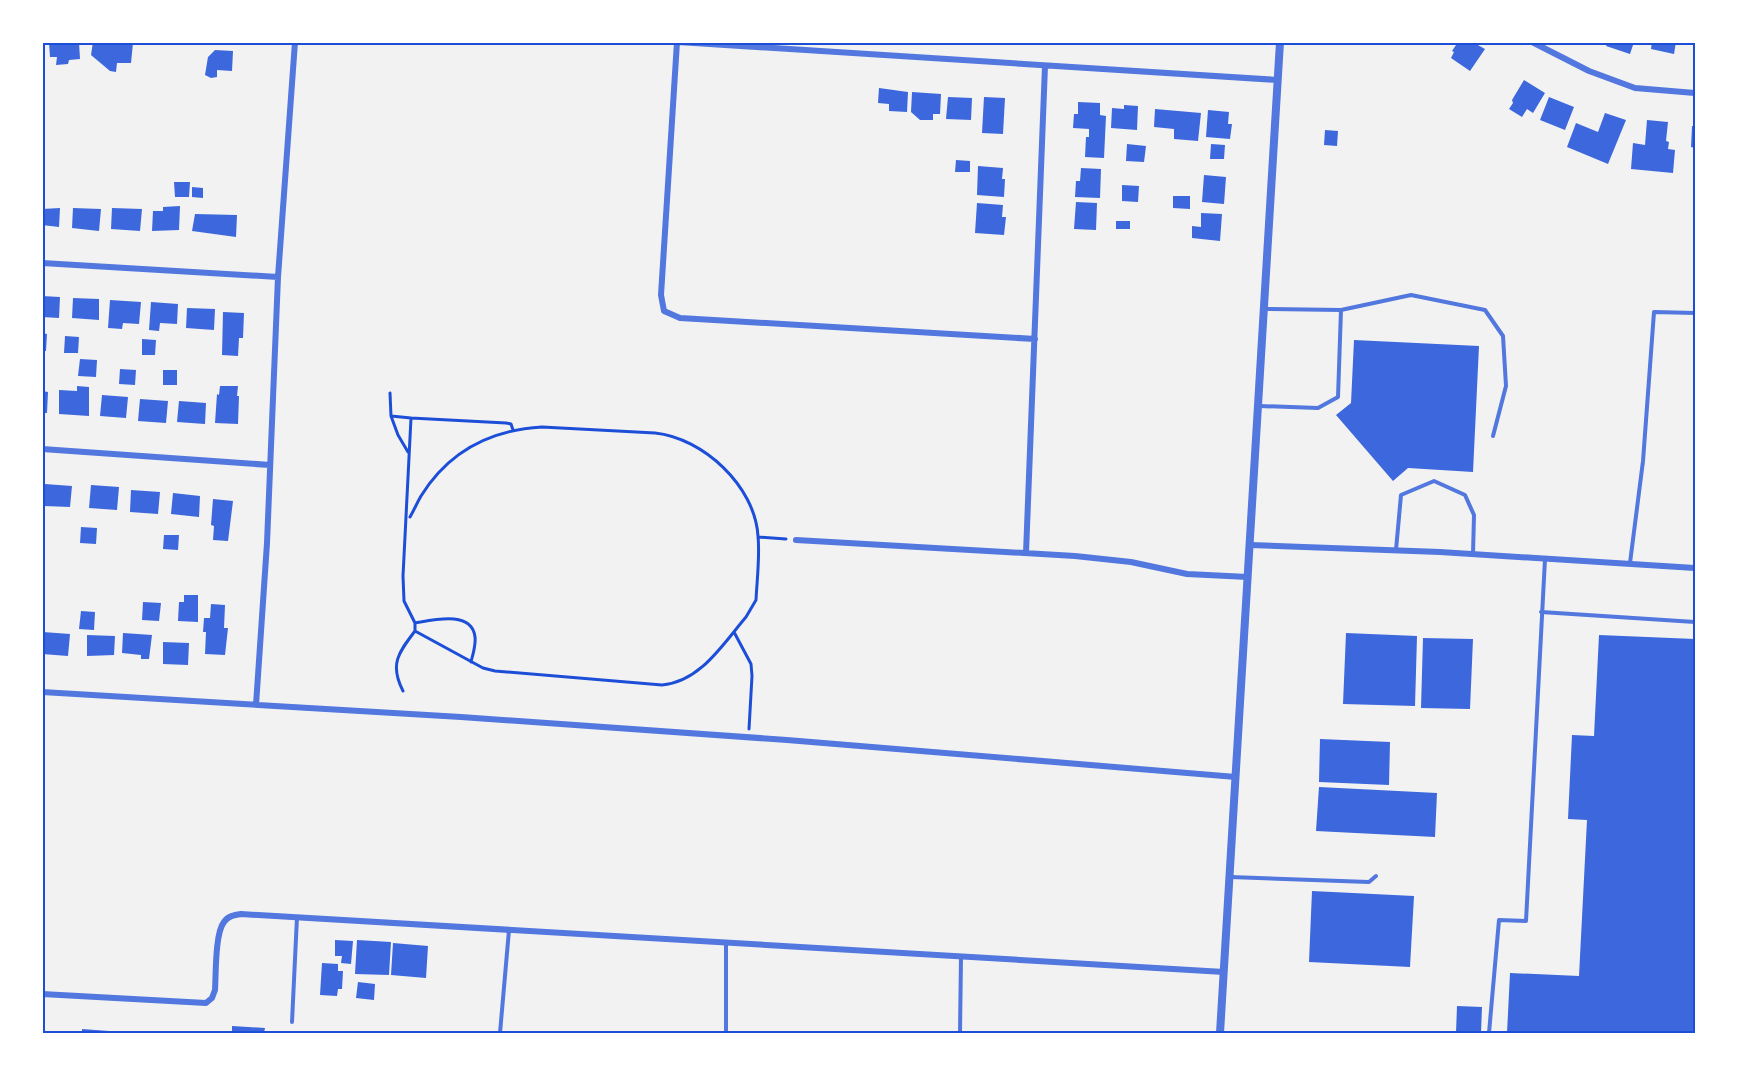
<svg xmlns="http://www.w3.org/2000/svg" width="1737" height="1075" font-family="Mulish,sans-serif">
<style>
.building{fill:#3d67dc}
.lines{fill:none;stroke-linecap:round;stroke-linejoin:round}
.path{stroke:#1d4ed8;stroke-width:3}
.service{stroke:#5277de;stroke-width:4}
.minor{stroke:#5277de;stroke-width:6}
.tertiary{stroke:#5277de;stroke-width:8}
.neatline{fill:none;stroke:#1d4ed8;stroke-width:2}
</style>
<rect width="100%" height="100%" fill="#f2f2f2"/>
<path class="building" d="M49,42h30l1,17 -11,1 -1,4 -12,1 1,-8h-7z
M93,42l40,1 -2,20h-14l-1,9 -6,-1 -19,-16z
M1458,42h19l-1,2 9,5 -15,22 -19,-13 3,-6 -2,-1z
M1608,42h26l-4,12 -24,-8z
M1652,42h24l-2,12 -23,-5z
M215,50l18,1 -1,20 -15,-1v7l-6,1 -6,-3 3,-18z
M1524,80l21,13 -12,20 -6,-4 -5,8 -13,-8 4,-6 -1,-3z
M879,88l29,4 -1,20 -18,-1v-7l-11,-1z
M912,92l29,2 -1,20h-7v6h-13l-9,-8z
M948,97l24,1 -1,22 -25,-1z
M984,97l21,1 -2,36 -21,-1z
M1549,97l25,10 -9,23 -25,-10z
M1078,102l22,1v12l6,1 -2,42 -19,-1 1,-20h3v-8l-16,-1 1,-14h4z
M1124,105l14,1 -1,24 -26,-2 1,-20 12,1z
M1155,109l46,4 -3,28 -24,-2v-10l-20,-2z
M1208,110l21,2 -1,12h4l-2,15 -24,-2z
M1605,113l21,7 -18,44 -41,-17 9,-24 22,9z
M1647,120l21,2 -2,19 3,1 -1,7 7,1 -2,23 -42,-4 2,-26 12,2z
M1692,126h3v22l-4,-1z
M1325,130l13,1 -1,15 -13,-1z
M1127,144l19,2 -2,16 -18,-1z
M1211,144l14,1 -1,14h-14z
M956,160l14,1v11h-15z
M978,166l25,2 -1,11h3l-1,18 -27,-2z
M1081,168l20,1 -1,29 -25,-1 1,-16h4z
M1204,175l22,2 -2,27 -22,-2z
M174,182h16l-1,15h-14z
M1122,185l17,1 -1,16 -16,-1z
M192,187l11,1v10l-11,-1z
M1173,196h17v13l-17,-1z
M1076,202l21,1 -1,27 -22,-1z
M977,203l26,2 -1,12h4l-2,18 -29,-2z
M180,206l-1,24 -27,1 1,-20h10v-4z
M60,208l-1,19 -17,-2v-16z
M73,208l28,1 -2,22 -27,-3z
M112,208l30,1 -2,22 -29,-2z
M1201,213l21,1 -2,27 -28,-3v-12l9,1z
M195,214l42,1 -1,22 -44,-6z
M1116,221h14v8h-14z
M42,296l18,1 -1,21 -17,-1z
M73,298l26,1v21l-27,-2z
M110,300l31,2 -2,22 -16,-1 -1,6 -14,-1z
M151,302l27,2 -1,20 -17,-1 -1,8 -10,-1z
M187,308l28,1 -1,21 -28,-2z
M223,312l21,1 -1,25h-4l-1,18 -16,-1z
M42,333l5,1 -1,17h-4z
M65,336l14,1 -1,16h-14z
M142,339l14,1 -1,15h-13z
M1354,340l125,6 -6,126 -65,-4 -15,13 -57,-66 15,-12z
M80,359l17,1 -1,17 -18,-1z
M120,369l16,1 -1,15 -16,-1z
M163,370h14v15h-14z
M77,386l12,1v29l-30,-2v-24l18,1z
M220,386h18l-1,10h2l-1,28 -23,-1 2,-29 2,1z
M42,391l6,1 -1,21h-5z
M102,395l26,2 -2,21 -26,-2z
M140,399l28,2 -2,22 -28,-2z
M179,401l27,2 -1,21 -28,-2z
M45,484l27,2 -2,21 -26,-1z
M91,485l28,2 -2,23 -28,-2z
M131,490l29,2 -2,22 -28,-2z
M173,493l27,3 -1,21 -28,-3z
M213,499l20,2 -5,40 -15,-1 1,-14 -3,-1z
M81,527l16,1 -1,16 -16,-1z
M164,535h15l-1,15 -15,-1z
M184,595h14v27l-20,-1 1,-19h5z
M143,602l18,1 -2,18 -17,-1z
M211,604l14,1 -1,23h4l-3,27 -20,-1 1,-22h-3l1,-14h6z
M81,611l14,1 -1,18 -15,-1z
M43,632l27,2 -2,22 -26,-2z
M123,633l29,2 -3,24h-8v-4l-19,-2z
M1346,633l71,3 -2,70 -72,-2z
M87,635l28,1 -1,19 -27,1z
M1599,635l96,4v394h-188l3,-60 69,3 8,-156 -19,-1 4,-84 22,1z
M1423,638l50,1 -3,70 -49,-1z
M163,642l26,1 -1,22 -25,-1z
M1320,739l70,3 -1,43 -70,-3z
M1319,787l118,6 -2,44 -119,-6z
M1312,891l102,5 -4,71 -101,-5z
M335,940l18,1 -2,23 -10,-1 1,-7h-7z
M357,940l34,2 -2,33 -34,-1z
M393,943l35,3 -2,32 -35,-3z
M322,963l16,1v7h5l-1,18h-4l-1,7 -17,-1z
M358,982l17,2 -1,16 -18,-2z
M1457,1006l25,1 -1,26h-25z
M232,1026l33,2 -1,5h-32z
M82,1029l27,2v2h-27z"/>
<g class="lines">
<path class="path" d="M390,393l1,23 20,2
M391,416l7,19 10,17
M758,537l28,2
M415,623c18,-3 57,-13 60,14 1,8 -2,17 -4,25
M415,631v-8l-11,-22 -1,-25 8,-158 95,5 5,1 2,6
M734,632l17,32 1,12 -3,53
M403,691c-14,-27 -4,-39 12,-60l68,37 12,3 167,14c38,-3 61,-41 84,-68l10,-17c1,-21 4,-43 2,-64 -3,-50 -55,-98 -103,-103l-113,-6c-52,3 -93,24 -121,69 -4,7 -7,14 -11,21"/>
<path class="service" d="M1266,309l75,1 70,-15 74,15 18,26 3,50 -13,50
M1259,406l59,2 20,-11 3,-87
M1396,550l5,-55 33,-14 31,14 9,20 -1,39
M1630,563l13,-102 11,-149 41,1
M1541,612l154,10
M1230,877l139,5 7,-6
M726,943v90
M292,1022l5,-105
M500,1033l9,-103
M960,1033l1,-76
M1489,1033l10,-113 27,1 19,-362"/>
<path class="minor" d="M677,42l-16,253 3,16 16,7 355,21
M678,42l600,38
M1532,42l57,29 46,17 60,5
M42,263l236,14
M42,449l228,16
M796,540l279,16 56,6 56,12 61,3
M1250,545l190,7 255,16
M1026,553l19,-487
M42,692l419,25 326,23 449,37
M256,705l11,-162 11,-266 17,-235
M42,994l164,9 6,-5 3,-8c1,-16 0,-57 9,-68 4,-6 10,-7 17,-8l983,58"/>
<path class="tertiary" d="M1220,1033l60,-991"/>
</g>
<rect width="1737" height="1075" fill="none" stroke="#ffffff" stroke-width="87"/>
<rect x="44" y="44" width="1650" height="988" class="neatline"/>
</svg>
